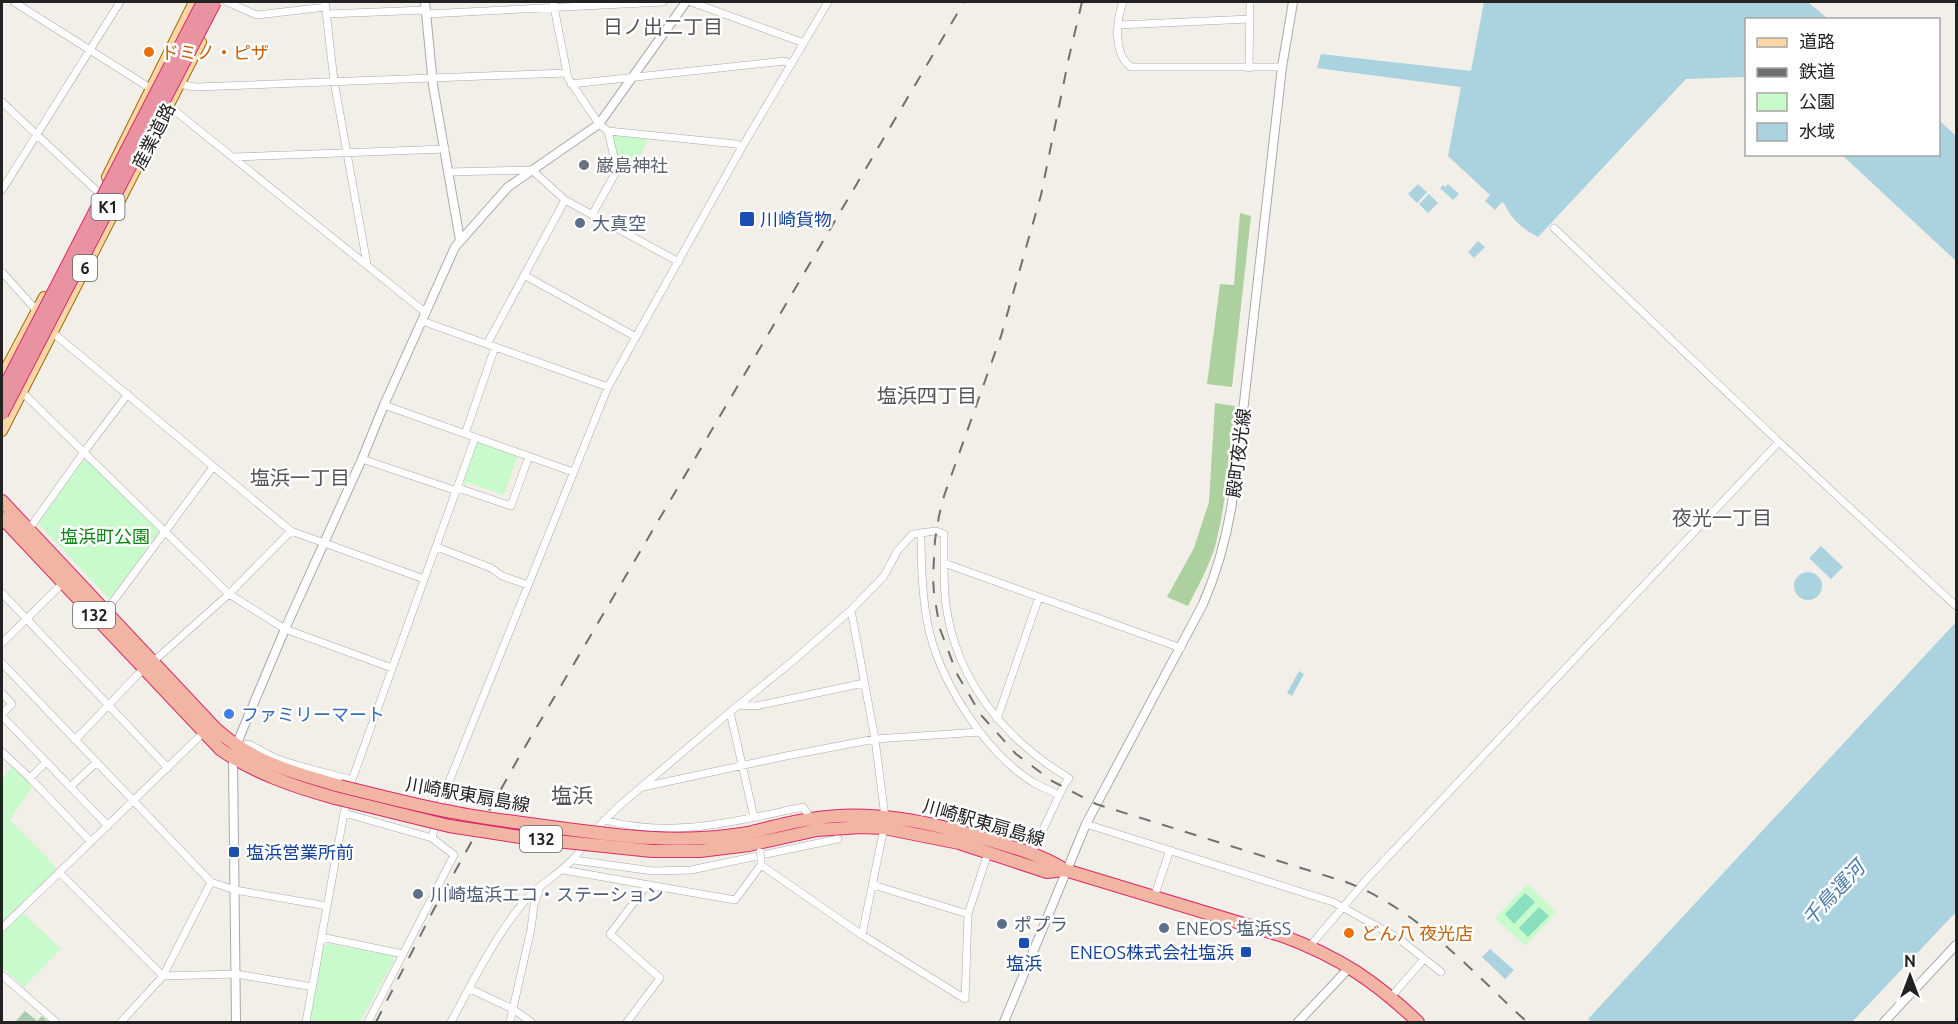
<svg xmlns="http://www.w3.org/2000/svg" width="1958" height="1024" font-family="Ubuntu,'Noto Sans JP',sans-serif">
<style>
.forest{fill:#add19e}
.cemetery{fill:#aacbaf}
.park{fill:#c8facc}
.pitch{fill:#88e0be}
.water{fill:#aad3df}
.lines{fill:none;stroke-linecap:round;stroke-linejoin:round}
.minor-casing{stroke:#a9a9a9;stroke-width:8}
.tertiary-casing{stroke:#a9a9a9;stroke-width:10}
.primary-casing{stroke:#a06b00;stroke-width:12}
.trunk-casing{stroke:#dc2a67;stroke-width:14}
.minor{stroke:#fff;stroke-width:7}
.tertiary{stroke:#fff;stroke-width:8}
.primary{stroke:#fcd6a4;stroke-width:10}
.trunk{stroke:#f2b4a3;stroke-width:12}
.rail{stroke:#707070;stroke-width:2;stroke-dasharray:12 12;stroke-linecap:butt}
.minor-bridge-casing{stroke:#a9a9a9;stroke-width:8;stroke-linecap:butt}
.trunk-bridge-casing{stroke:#dc2a67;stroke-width:14;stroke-linecap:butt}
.motorway-bridge-casing{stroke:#dc2a67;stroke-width:14;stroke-linecap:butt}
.minor-bridge{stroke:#fff;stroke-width:7}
.trunk-bridge{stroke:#f2b4a3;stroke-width:12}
.motorway-bridge{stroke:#e892a2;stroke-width:12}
.food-dot{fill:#e8710a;stroke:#fff;stroke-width:2}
.worship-dot{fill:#6b7280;stroke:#fff;stroke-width:2}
.transit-dot{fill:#1a4fb4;stroke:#fff;stroke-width:2}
.service-dot{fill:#5c6f8a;stroke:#fff;stroke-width:2}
.shop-dot{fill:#3f7fe0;stroke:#fff;stroke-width:2}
.labels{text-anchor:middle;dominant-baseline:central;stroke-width:5;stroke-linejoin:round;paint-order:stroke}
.shield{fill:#fff;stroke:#646464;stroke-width:1.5}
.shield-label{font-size:16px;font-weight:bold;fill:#222}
.food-label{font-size:18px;fill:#c56008;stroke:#fff;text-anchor:start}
.street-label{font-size:18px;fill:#222;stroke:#fff}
.worship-label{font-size:18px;fill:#5b616d;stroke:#fff;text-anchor:start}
.transit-label{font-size:18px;fill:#164399;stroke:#fff;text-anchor:start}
.service-label{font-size:18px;fill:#4e5e75;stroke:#fff;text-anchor:start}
.park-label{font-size:18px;fill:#0c8416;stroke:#fff}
.shop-label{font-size:18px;fill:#366cbe;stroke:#fff;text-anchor:start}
.neighbourhood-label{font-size:20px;fill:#555;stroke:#fff}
.water-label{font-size:20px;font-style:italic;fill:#4a7aab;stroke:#fff}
.quarter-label{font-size:21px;fill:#555;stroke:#fff}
</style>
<rect width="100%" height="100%" fill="#f2efe9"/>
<path class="forest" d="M1240,213l11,3 -19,171 -25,-3 13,-100 14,1z
M1215,403l20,3c-5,46 -8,92 -19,137 -6,22 -18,43 -28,63l-21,-9 27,-49 15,-46z"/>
<path class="cemetery" d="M25,1011l12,10 5,-5 6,6h-33z"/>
<path class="park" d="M613,134l35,5 -14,30 -13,4 -10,-36z
M481,442l37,13 -14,40 -37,-13 -2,6 -2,-1 12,-42z
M83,461h5l70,70v4l-49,64 -71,-76z
M11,767l3,1 17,17v4l-21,31 46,47 -1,4 -53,51v-141z
M1528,884l29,28 -32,34 -30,-28z
M23,913l38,36 -37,38 -22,-20v-34z
M328,944l65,12 1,4 -34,62h-51l14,-76z"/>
<path class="pitch" d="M1525,893l10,9 -21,22 -9,-10z
M1539,907l10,9 -21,21 -9,-9z"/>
<path class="water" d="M1484,2h324l20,17 -82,1v57l-60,2 -148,158c-9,-4 -22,-14 -28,-23 -3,-4 -3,-8 -8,-12l-7,8 -10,-9 5,-6 -42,-39 13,-69 -144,-19 4,-14 150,17z
M1939,120l17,16v125l-114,-106 96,-1z
M1418,184l9,8 -10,11 -9,-9z
M1448,184l11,10 -6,6 -13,-12 3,-3 2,2z
M1429,194l9,9 -10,10 -9,-9z
M1478,241l7,6 -11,11 -6,-6z
M1821,546l22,21 -12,12 -22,-21z
M1794 586a14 14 0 1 1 28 0a14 14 0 1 1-28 0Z
M1956,622v290l-104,110h-261l-3,-3z
M1299,671l5,3 -12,22 -5,-3z
M1490,949l24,21 -9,9 -23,-22z"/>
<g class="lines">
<g class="minor-casing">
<path id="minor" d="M14,2l136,86
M227,2l30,13 69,-8
M325,2l9,79 33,183
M553,2l15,76 31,46 9,7 128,13 6,3
M691,2l113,41
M1123,2c-7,19 -10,52 8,65h151
M327,14l99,-4
M426,14l237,-12
M1119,25l131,-6
M1249,68l1,-66
M179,84l16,3 371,-14
M571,84l214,-23 5,3
M2,102l97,91
M169,106l257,207
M233,157l212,-8
M449,172l83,-2 33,30 114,62
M2,190l118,-188
M592,215l25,-45 -9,-39
M2,272l35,39
M524,275l112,62
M422,321l186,66
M52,332l239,199 133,48
M487,344l78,-144
M22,392l207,202 56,35 107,39
M384,405l189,67
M465,434l30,-87
M1779,442l177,164
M362,459l95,32
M458,488l53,18 18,-50
M29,529l55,-77 44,-58
M921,534c0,29 1,58 6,87 11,58 57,131 107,162 8,4 17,8 25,12
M437,547l54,21 11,8 26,9
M944,563c0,14 0,28 2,42 10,75 59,135 123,173l-6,9 -31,66
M2,593l166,175
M851,610l24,129 10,78 -1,11 -22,107
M106,611l107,-144
M2,643l61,-60
M154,661l75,-67 62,-63
M2,663l209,219 24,8 92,16
M2,693l10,11 -10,10
M738,705l18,1 108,-23
M730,712l24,105
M2,716l106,110
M997,719l42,-122
M75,740l69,-72
M238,746l11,-2 26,14 21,7 56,15
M2,752l28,26 61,64
M30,778l16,-16
M70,787l27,-25
M643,787l143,-31 89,-17 105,-7
M344,813l88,25
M604,820c69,19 132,1 199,-13l8,12
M1086,824l247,78 65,36 43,34
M592,833l27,-27 111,-94 64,-52 57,-50 33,-34 14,-26 15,-16 23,-3 8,3v29l237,85
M761,859v6l101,70 103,64 3,-85 20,-61
M574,860l79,11 38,-1 147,-31
M563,870l172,30 26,-35
M60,873l103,103 73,-2 77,13
M873,885l95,29
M1154,897l16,-47
M2,928l202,-196
M321,937l82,17
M1310,946l56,-66 413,-438 -225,-214
M2,975l54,47
M470,989l43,20 18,13
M1391,997l33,-38
M121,1022l42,-46 48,-94
M306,1022l38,-209 8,-33 123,-342
M368,1022l86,-167 -22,-17 10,-39 166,-412 134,-240 86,-145
M451,1022c21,-39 43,-84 72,-119 19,-23 46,-32 63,-61
M510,1022l21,-93 3,-24 5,-14
M627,1022l33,-44 -50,-44 37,-49"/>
</g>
<g class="tertiary-casing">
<path id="tertiary" d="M425,2l8,83 27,155
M236,1022l-3,-264 7,-22 45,-107 77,-170 22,-54 71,-158 53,-60 91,-63 87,-122
M1004,1022l82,-198 117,-220c17,-39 27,-80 32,-122l47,-415 11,-65
M1298,1022l52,-55
M1884,1022l72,-77"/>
</g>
<g class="primary-casing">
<path id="primary" d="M107,177l87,-175
M2,376l42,-79
M2,431l199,-389"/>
</g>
<g class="trunk-casing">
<path id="trunk" d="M2,501l214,228c36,33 78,44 124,57
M2,518l218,231c34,24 75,38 115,49
M748,833c21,-5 42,-11 63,-14 61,-10 120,3 178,21 26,8 53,15 76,30l218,66c56,21 92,45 135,86
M749,845l68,-15 44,-3 23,1 75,15 88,29 18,-2"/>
</g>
<use href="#minor" class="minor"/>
<use href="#tertiary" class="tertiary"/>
<use href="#primary" class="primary"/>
<use href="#trunk" class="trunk"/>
<path class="rail" d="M1082,2l-13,55 -28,138 -40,141 -57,160 -5,20 -4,24 -2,37 1,17 6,35 17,45 24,41 35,39 36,27 44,23 250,78c72,27 126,90 181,140
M376,1022l58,-113 85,-152 445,-755"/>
<g class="minor-bridge-casing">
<path id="minor-bridge" d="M760,852l1,7"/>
</g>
<g class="trunk-bridge-casing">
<path id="trunk-bridge" d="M340,786c37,9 74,19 112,26 33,7 66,10 100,15 67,9 128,18 196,6
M335,798l114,28 78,12 125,13h48l49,-6"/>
</g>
<g class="motorway-bridge-casing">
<path id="motorway-bridge" d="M2,392l201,-390
M2,414l213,-412"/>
</g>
<use href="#minor-bridge" class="minor-bridge"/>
<use href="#trunk-bridge" class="trunk-bridge"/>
<use href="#motorway-bridge" class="motorway-bridge"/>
</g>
<g class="food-dot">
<circle cx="149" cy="52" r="6"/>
<circle cx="1349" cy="933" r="6"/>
</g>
<circle class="worship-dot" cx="584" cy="165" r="6"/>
<g class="transit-dot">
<rect x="739" y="211" width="16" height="16" rx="3"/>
<rect x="228" y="846" width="12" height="12" rx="3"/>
<rect x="1018" y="937" width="12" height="12" rx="3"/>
<rect x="1240" y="946" width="12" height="12" rx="3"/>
</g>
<g class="service-dot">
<circle cx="580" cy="223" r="6"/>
<circle cx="418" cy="894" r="6"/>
<circle cx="1002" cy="924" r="6"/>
<circle cx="1164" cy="928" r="6"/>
</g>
<circle class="shop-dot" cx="229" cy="714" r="6"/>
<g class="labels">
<g class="shield">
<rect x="91.5" y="194" width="33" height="26" rx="4.5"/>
<rect x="73" y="255" width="24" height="26" rx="4.5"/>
<rect x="73" y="602" width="42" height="26" rx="4.5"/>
<rect x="520" y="826" width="42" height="26" rx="4.5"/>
</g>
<g class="shield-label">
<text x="108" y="207">K1</text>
<text x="85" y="268">6</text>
<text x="94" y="615">132</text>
<text x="541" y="839">132</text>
</g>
<g class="food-label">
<text x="161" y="52">ドミノ・ピザ</text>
<text x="1361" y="933">どん八 夜光店</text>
</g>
<g class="street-label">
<text transform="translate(153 136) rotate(-63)">産業道路</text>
<text transform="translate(1238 453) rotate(-83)">殿町夜光線</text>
<text transform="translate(468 794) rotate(10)">川崎駅東扇島線</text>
<text transform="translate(984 822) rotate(16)">川崎駅東扇島線</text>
</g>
<g class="worship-label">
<text x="596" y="165">巌島神社</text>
</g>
<g class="transit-label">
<text x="760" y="219">川崎貨物</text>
<text x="246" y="852">塩浜営業所前</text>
<text x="1234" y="952" text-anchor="end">ENEOS株式会社塩浜</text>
<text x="1024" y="963" text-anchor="middle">塩浜</text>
</g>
<g class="service-label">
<text x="592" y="223">大真空</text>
<text x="430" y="894">川崎塩浜エコ・ステーション</text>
<text x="1014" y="924">ポプラ</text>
<text x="1176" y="928">ENEOS 塩浜SS</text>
</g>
<g class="park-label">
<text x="105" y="536">塩浜町公園</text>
</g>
<g class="shop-label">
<text x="241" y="714">ファミリーマート</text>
</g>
<g class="neighbourhood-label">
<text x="663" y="26">日ノ出二丁目</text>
<text x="927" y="395">塩浜四丁目</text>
<text x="300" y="477">塩浜一丁目</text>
<text x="1722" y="517">夜光一丁目</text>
</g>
<g class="water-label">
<text transform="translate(1833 893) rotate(-47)">千鳥運河</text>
</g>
<g class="quarter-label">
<text x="572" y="795">塩浜</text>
</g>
</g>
<rect width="1958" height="1024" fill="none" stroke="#222222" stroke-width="6"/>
<rect x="1745" y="18" width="195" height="138" fill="#ffffff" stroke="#a7a7a7" stroke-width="1.5"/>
<rect x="1757" y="38" width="30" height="9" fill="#fcd6a4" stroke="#a7a7a7" stroke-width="1.5"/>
<text x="1799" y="48" font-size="18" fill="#222222">道路</text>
<rect x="1757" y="68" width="30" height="9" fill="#707070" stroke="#a7a7a7" stroke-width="1.5"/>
<text x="1799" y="78" font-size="18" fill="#222222">鉄道</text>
<rect x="1757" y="93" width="30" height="18" fill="#c8facc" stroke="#a7a7a7" stroke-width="1.5"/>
<text x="1799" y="108" font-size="18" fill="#222222">公園</text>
<rect x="1757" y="123" width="30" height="18" fill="#aad3df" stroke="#a7a7a7" stroke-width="1.5"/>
<text x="1799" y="138" font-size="18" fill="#222222">水域</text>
<g transform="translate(1910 976)" stroke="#ffffff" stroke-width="4.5" paint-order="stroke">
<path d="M0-4.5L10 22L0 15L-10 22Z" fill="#222222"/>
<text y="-9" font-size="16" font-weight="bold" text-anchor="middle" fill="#222222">N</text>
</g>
</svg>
